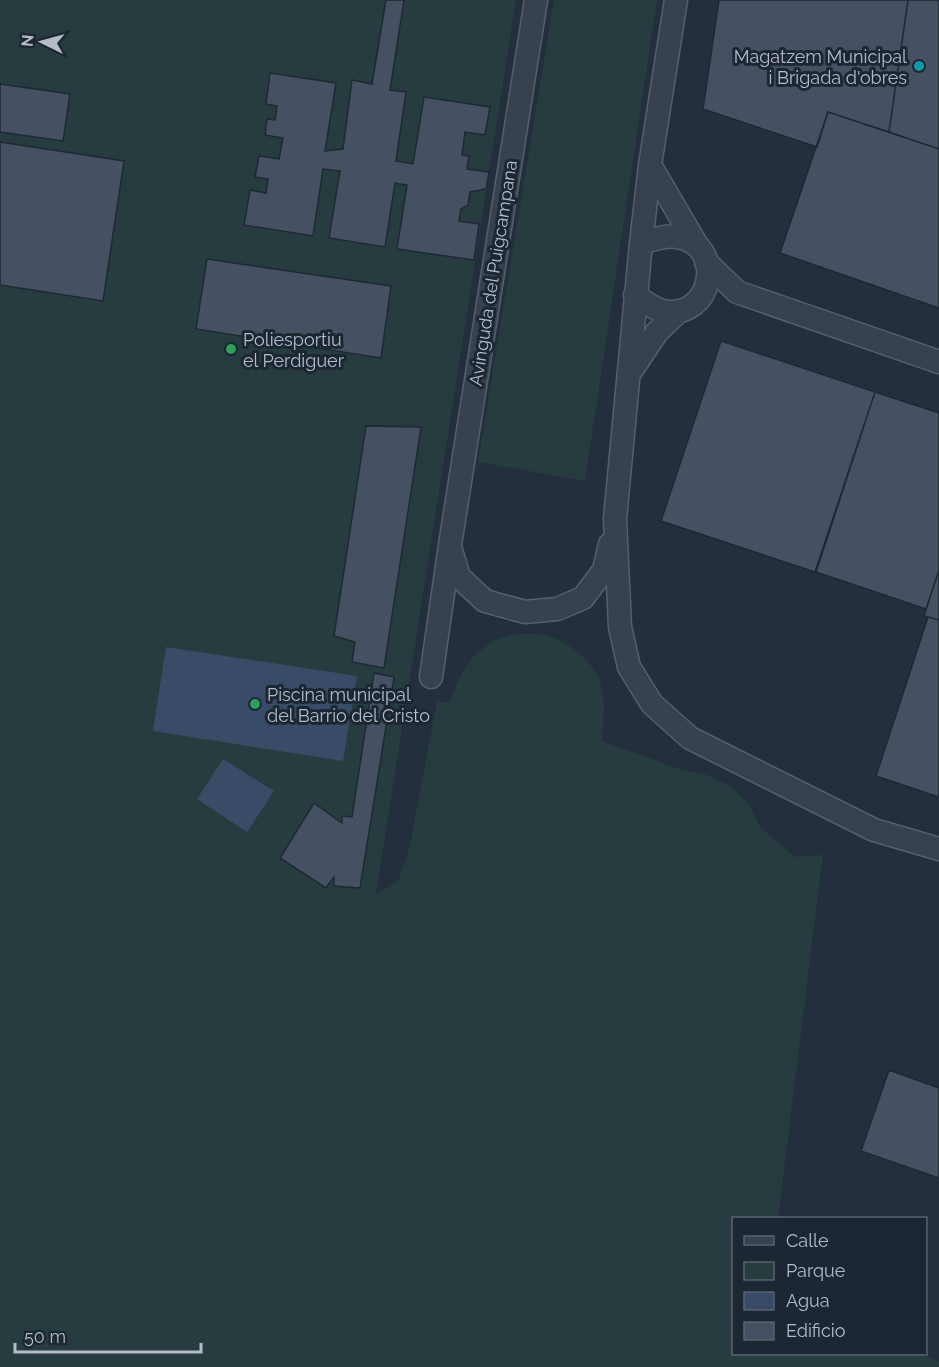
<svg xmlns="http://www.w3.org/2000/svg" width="939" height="1367" font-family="Raleway,sans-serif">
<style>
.green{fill:#263c3f}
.water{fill:#394c67}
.building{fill:#455162;stroke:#1f2835;stroke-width:1.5}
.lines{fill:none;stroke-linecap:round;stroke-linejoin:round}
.minor-casing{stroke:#565f6c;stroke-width:25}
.minor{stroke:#38414e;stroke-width:22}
.culture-dot{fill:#0f9aa8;stroke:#1d2633;stroke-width:2}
.leisure-dot{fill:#2e9e5b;stroke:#1d2633;stroke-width:2}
.labels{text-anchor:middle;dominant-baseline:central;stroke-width:6;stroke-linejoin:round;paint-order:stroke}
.poi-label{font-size:18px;fill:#b4bcc9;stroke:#1d2633;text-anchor:start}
.street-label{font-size:18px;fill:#b4bcc9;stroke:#1d2633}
</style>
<rect width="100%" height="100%" fill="#242f3e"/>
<path class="green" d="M0,0h516l-140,894 22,-12 12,-37 27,-144 12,2c8,-18 14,-38 29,-51 34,-28 78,-24 107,7 7,7 14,17 16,27 5,18 2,37 1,55l77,28 28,6 23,11 18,17 13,25 34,29 28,-2 -45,363h-44v136h184l21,7v6h-939z
M554,0h103l-72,481 -107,-19z"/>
<path class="water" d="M166,647l191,29 -14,85 -190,-30z
M223,759l51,32 -27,41 -50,-33z"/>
<path class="building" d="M386,0h18l-14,90 16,2 -10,69 17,3 11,-67 66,10 -5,28 -20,-3 -3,23 7,1 -2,13 22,3 -3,17 -16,3 -2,13 -7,4 -2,12 20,3 -5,36 -77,-11 10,-64 -12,-2 -10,64 -56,-9 11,-67 -17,-2 -10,67 -69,-11 6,-35 16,3 2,-14 -13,-2 4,-21 20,3 4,-21 -18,-3 2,-16 8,1 2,-14 -11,-2 4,-31 66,10 -11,68 18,-2 9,-69 20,4z
M719,0h189l-19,132 -61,-20 -11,35 -114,-38z
M908,0h31v149l-50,-17z
M0,84l70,10 -7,47 -63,-9z
M828,112l111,37v159l-159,-55z
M0,142l124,19 -21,140 -103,-16z
M207,259l184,27 -10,72 -185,-29z
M721,341l154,51 -60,180 -154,-51z
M875,392l64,21v157l-13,39 -110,-37z
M366,426l55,1 -37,241 -32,-6 3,-20 -21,-6z
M939,570v50l-15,-4z
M928,617l11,3v177l-63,-21z
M374,673l20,4 -34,211 -26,-2v-9l-8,11 -46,-30 34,-55 28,20v-7l10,1z
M889,1070l50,18v90l-78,-27z"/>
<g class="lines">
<g class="minor-casing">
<path id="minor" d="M676,0l-26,165 -9,78 -26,276 5,108 9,40 23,37 38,34 184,92 65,19
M650,165l48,82
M706,262l31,30 202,70
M635,295c9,6 18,14 28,16 50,10 64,-67 14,-74 -12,-2 -25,3 -36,6
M629,374l28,-42 22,-21
M451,550l8,27 26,24 40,11 32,-3 26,-11 21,-28 6,-26
M431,677l19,-132 86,-545"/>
</g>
<use href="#minor" class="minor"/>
</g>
<circle class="culture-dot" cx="919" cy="66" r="6"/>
<g class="leisure-dot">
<circle cx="231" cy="349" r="6"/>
<circle cx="255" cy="704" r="6"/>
</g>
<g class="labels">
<g class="poi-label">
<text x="907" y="56" text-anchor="end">Magatzem Municipal<tspan x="907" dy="21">i Brigada d'obres</tspan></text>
<text x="243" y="339">Poliesportiu<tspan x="243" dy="21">el Perdiguer</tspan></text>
<text x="267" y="694">Piscina municipal<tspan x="267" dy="21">del Barrio del Cristo</tspan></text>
</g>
<g class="street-label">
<text transform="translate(493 273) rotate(-81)">Avinguda del Puigcampana</text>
</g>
</g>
<rect x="732" y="1217" width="195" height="138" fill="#1d2633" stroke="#59626f" stroke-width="1.5"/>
<rect x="744" y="1236" width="30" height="9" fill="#38414e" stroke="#59626f" stroke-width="1.5"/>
<text x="786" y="1247" font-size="18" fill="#b4bcc9">Calle</text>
<rect x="744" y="1262" width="30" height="18" fill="#263c3f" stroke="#59626f" stroke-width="1.5"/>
<text x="786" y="1277" font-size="18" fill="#b4bcc9">Parque</text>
<rect x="744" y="1292" width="30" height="18" fill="#394c67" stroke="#59626f" stroke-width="1.5"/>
<text x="786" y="1307" font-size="18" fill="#b4bcc9">Agua</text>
<rect x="744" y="1322" width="30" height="18" fill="#455162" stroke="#59626f" stroke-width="1.5"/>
<text x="786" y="1337" font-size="18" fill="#b4bcc9">Edificio</text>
<g transform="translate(42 42) rotate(275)" stroke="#1d2633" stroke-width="4.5" paint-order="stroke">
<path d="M0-4.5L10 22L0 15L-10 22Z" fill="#b4bcc9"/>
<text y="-9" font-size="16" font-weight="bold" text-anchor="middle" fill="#b4bcc9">N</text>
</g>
<path d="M15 1343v9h186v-9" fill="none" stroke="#b4bcc9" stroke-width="3"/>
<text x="24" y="1343" font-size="18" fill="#b4bcc9" stroke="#1d2633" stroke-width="4.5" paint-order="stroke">50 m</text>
</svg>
